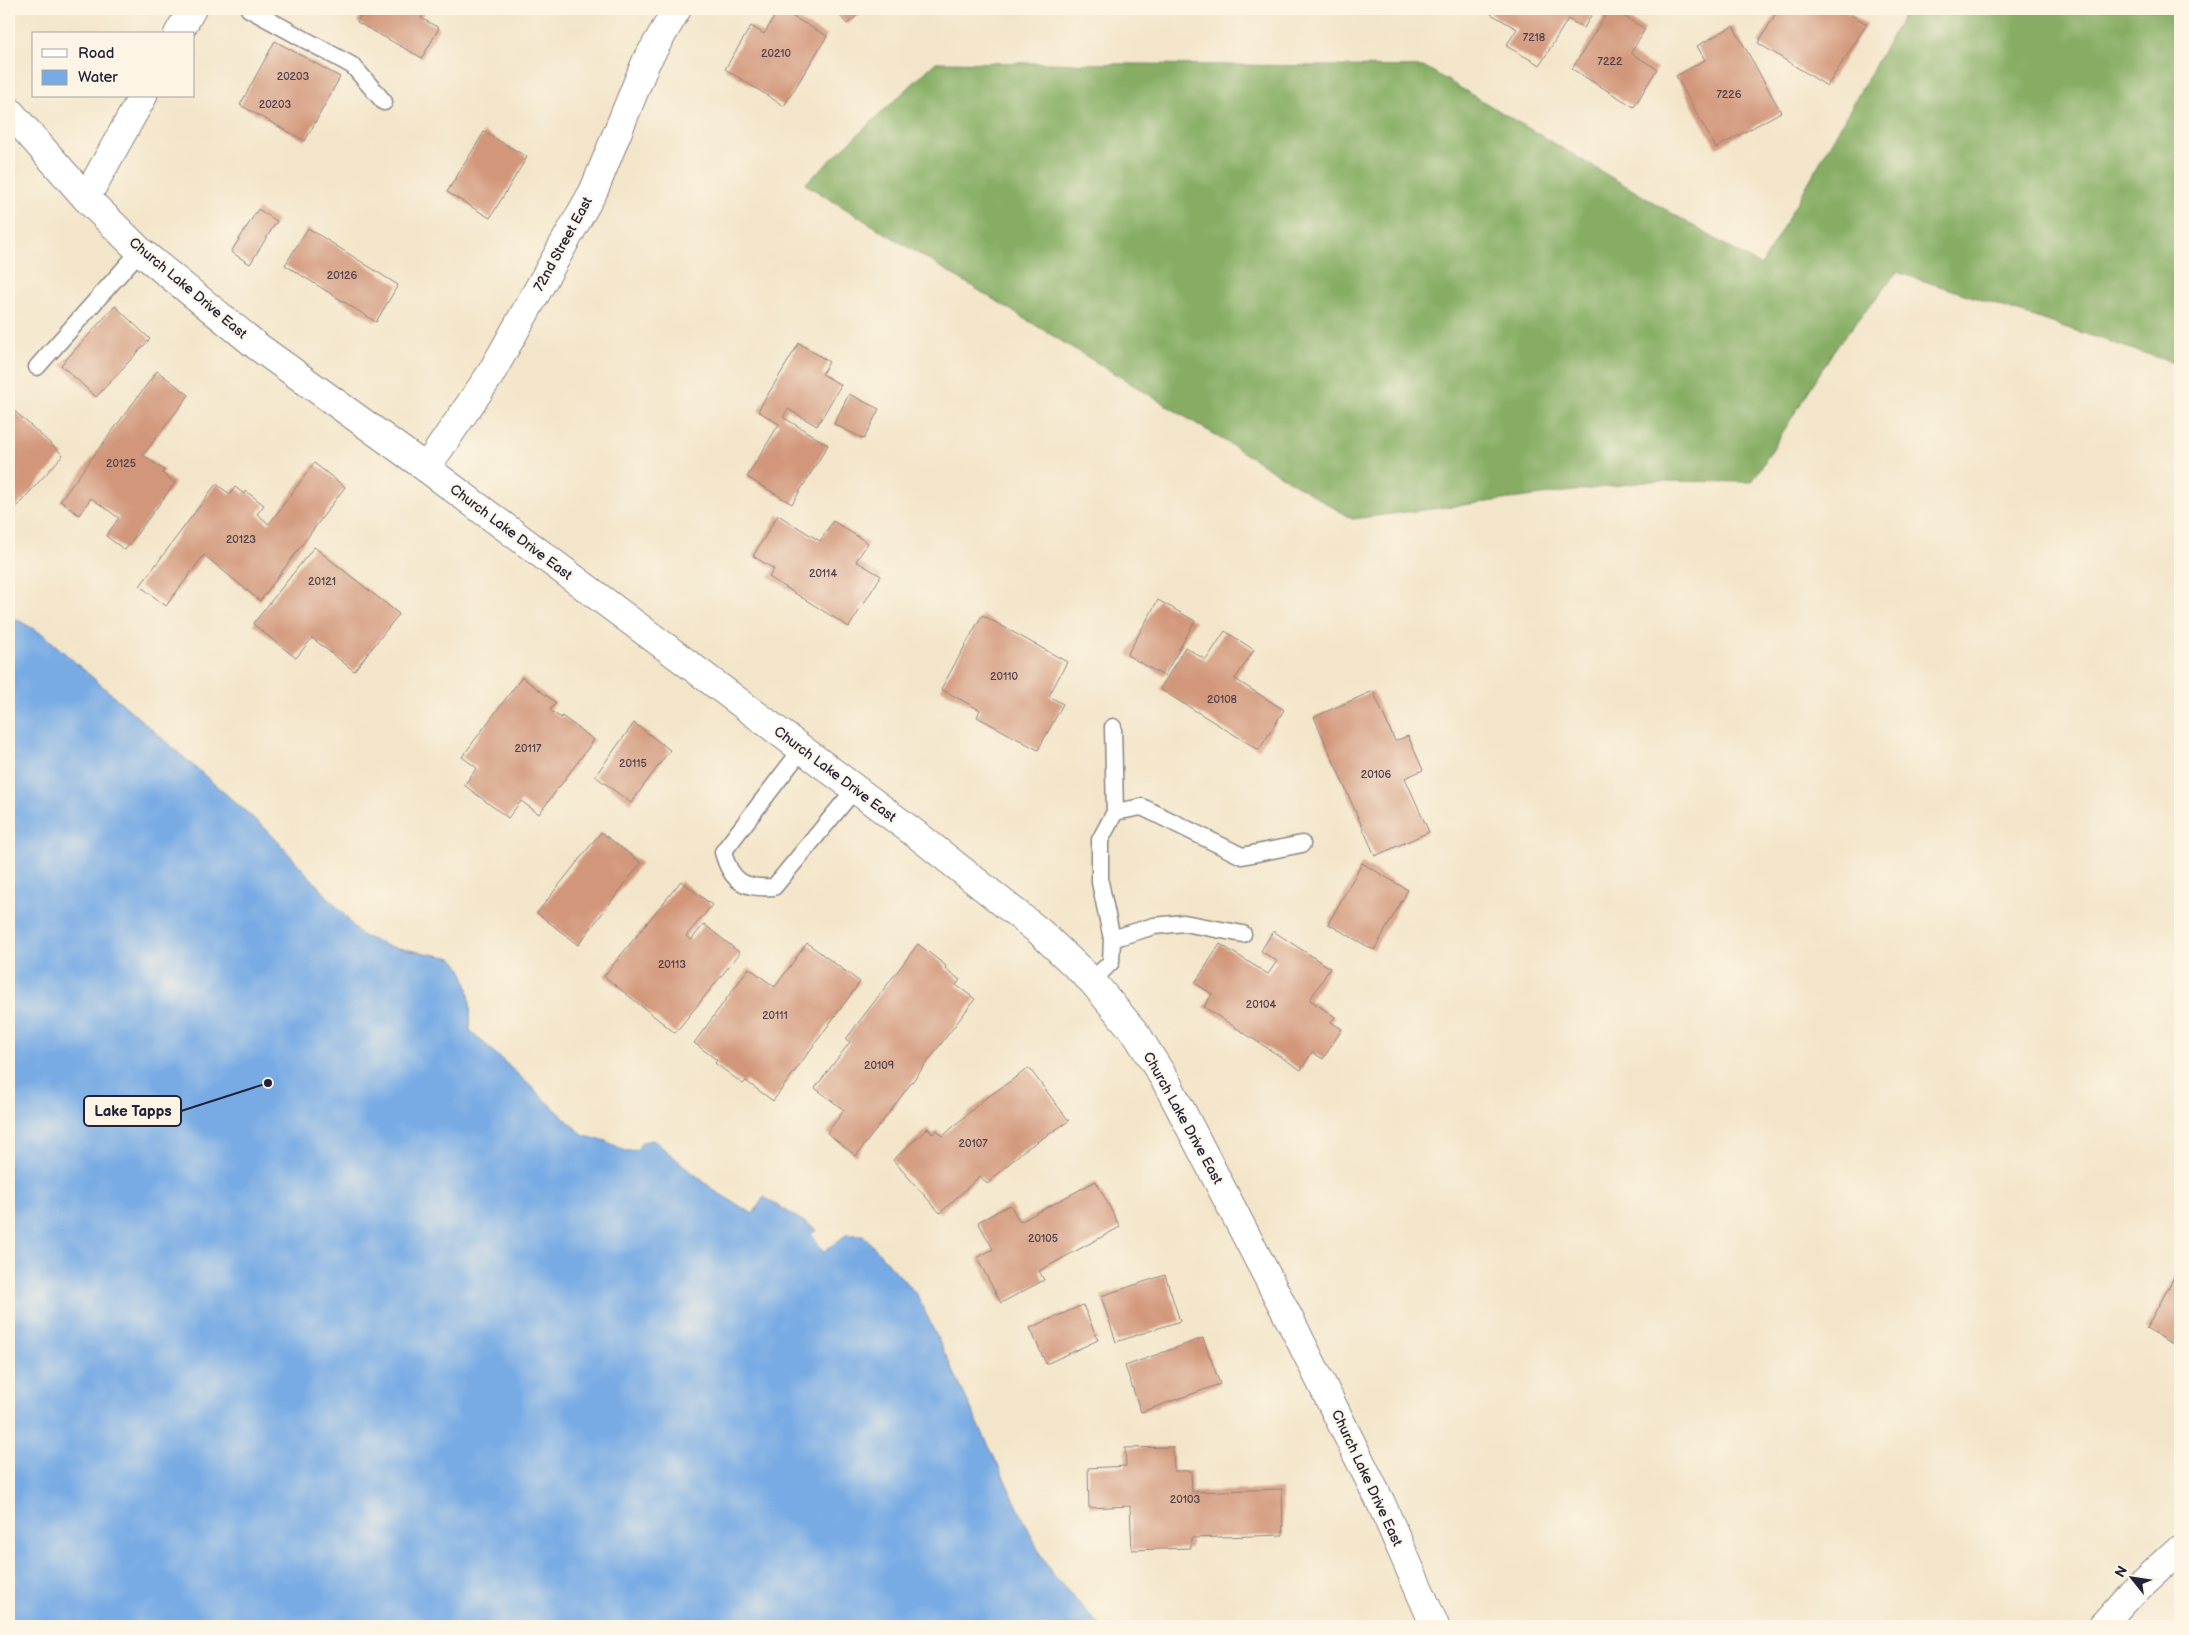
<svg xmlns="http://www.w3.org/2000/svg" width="2189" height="1635" font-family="'Balsamiq Sans',sans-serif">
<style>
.forest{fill:#86ad63;stroke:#54684f}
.water{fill:#78abe4;stroke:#4d6690}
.building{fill:#d2977a}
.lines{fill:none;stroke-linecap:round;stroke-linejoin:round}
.service-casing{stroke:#8a8482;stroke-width:19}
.minor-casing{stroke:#8a8482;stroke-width:30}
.tertiary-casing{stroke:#8a8482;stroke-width:30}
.service{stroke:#fff;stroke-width:16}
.minor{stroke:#fff;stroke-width:28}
.tertiary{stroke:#fff;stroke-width:28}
.labels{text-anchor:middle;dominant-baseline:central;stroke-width:4;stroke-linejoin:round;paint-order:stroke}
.number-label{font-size:11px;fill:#4e3f4b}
.street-label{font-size:14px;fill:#22223b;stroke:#fcf5e5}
.leader{fill:none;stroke:#22223b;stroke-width:2}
.callout-dot{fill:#22223b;stroke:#fcf5e5;stroke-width:2}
.callout{fill:#fcf5e5;stroke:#22223b;stroke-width:2}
.callout-label{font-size:15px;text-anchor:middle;font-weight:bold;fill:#22223b}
</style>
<rect width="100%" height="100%" fill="#fcf5e5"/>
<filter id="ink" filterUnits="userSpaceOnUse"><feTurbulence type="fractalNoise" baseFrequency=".02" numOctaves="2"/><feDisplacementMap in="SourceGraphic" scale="10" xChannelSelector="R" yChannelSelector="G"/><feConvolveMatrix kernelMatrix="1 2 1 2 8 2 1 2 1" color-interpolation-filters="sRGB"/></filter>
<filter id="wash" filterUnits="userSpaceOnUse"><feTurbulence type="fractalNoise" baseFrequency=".0096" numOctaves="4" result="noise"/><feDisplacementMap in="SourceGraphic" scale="20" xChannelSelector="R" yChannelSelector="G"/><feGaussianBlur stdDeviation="1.12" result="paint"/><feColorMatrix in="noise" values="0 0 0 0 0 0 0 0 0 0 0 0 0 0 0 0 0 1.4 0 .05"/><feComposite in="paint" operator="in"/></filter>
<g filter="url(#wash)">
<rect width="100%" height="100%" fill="#f3e5c9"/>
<path class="forest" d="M1907,9h273v356l-283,-93 -63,78 -82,132 -99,-1 -301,38 -547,-335 131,-122 489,5 336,199z"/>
<path class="water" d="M9,615l35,20 225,197 77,85 13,17 28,12 66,12c18,20 18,47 17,72l114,106 22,5 19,10 12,-1 5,-8 11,-2 62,51 38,23 11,-17 53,33 -6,4 12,18 23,-17h17l54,60 125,263 11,17 47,51h-1091z"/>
<g id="blocks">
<path class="building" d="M364,9h63l-6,9 18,10 -17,30 -65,-36z
M779,9l48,27 -43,70 -59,-37 26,-43 13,8z
M834,9h31l-18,15z
M1494,9h101l-11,19 -16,-9 -28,46 -34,-19 11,-17 -26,-15z
M1609,9h3l33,20 -14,24 26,16 -23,38 -62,-38z
M1768,9h74l25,15 -40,62 -69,-43 18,-30z
M1733,26l48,86 -65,36 -40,-72 29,-16 -8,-14z
M275,41l65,36 -35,64 -65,-36z
M484,132l43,25 -37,61 -43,-26z
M258,209l19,12 -27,43 -19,-12z
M308,228l90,57 -22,37 -91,-57z
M115,306l35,33 -54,58 -35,-32z
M799,343l30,19 -7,12 19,11 -24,41 -29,-17 -5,8 45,28 -36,59 -45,-27 32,-53 -21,-13z
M157,371l32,24 -46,60 21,15 -2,3 13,10 -50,67 -19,-14 13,-18 -28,-20 -12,17 -19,-14z
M849,394l30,15 -15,30 -30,-15z
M9,406l54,49 -53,59 -1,-1z
M314,463l31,24 -85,114 -56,-46 -38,51 -26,-20 76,-102 14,10 5,-7 9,7 2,-3 18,14 -7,9 12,10z
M778,515l42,26 13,-20 35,22 -12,18 25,15 -32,51 -80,-50 5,-8 -21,-13z
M314,547l85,67 -45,57 -42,-33 -16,20 -43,-34z
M1158,600l37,21 -31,55 -37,-21z
M982,615l85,47 -18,34 14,8 -25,46 -61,-33 3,-7 -39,-21z
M1225,631l29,19 -19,29 49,31 -25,40 -99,-61 25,-42 21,13z
M522,677l34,26 -6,7 11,8 1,-2 32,24 -55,74 -18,-13 -13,17 -44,-33 13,-17 -15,-11z
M1373,691l22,50 13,-5 15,34 -18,8 24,54 -54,24 -61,-139z
M634,723l36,27 -39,53 -36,-27z
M601,832l40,31 -63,82 -41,-32z
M1362,863l46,27 -34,60 -46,-26z
M681,881l31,24 -26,31 5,4 13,-16 36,29 -65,80 -71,-57z
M1273,931l57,37 -20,32 25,17 -4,5 11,7 -19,30 -11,-7 -11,18 -97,-63 8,-13 -17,-11 25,-39 48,30 9,-13 -16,-10z
M807,943l53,39 -87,119 -27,-20 -3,3 -28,-21 2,-3 -23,-17 55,-75 26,19z
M918,944l28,22 -1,2 15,12 -4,5 19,14 -119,157 -29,-23 17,-23 -29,-22 35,-46 -4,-3z
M1029,1068l40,53 -46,30 -36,33 -7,-8 -40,37 -47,-53 35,-32 5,6 4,-4 6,6 39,-35z
M1096,1181l24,46 -81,44 5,9 -43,23 -24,-45 16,-9 -15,-27 32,-17 10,17z
M2180,1266v82l-34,-19z
M1165,1275l15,46 -64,21 -15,-46z
M1083,1305l15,35 -52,24 -16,-36z
M1203,1338l17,46 -79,28 -16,-46z
M1173,1447l1,24h17l1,21 90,-3 1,46 -92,3v10l-59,2 -2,-44 -41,2 -1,-40 38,-2 -1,-18z"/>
</g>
</g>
<g filter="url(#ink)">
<use href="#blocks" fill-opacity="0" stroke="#8a8482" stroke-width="1"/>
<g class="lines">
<g class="service-casing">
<path id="service" d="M249,9l104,57 31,36
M37,367l103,-116
M1113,727l2,85
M802,749l-79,103c8,30 21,37 51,35l81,-98
M1112,939l42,-13 30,-3 59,11
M1092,981l19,-19 1,-23 -12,-57v-42l15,-28 27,-5 100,49 60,-12"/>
</g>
<g class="minor-casing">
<path id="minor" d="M178,34l14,-25
M86,198l57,-102
M426,468l64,-93 104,-185 52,-128 31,-53
M2102,1626l27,-30 51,-47"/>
</g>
<g class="tertiary-casing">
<path id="tertiary" d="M9,111l77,87 54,53 117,95 169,122 495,370 119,94 52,49 45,54 30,48 128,247 86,173 54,123"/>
</g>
<use href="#service" class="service"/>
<use href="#minor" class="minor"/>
<use href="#tertiary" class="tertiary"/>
</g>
</g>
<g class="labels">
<g class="number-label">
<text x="1534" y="37">7218</text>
<text x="776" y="53">20210</text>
<text x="1610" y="61">7222</text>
<text x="293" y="76">20203</text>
<text x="1729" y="94">7226</text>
<text x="275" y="104">20203</text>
<text x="342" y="275">20126</text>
<text x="121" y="463">20125</text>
<text x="241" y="539">20123</text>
<text x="823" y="573">20114</text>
<text x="322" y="581">20121</text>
<text x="1004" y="676">20110</text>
<text x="1222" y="699">20108</text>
<text x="528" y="748">20117</text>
<text x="633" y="763">20115</text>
<text x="1376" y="774">20106</text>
<text x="672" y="964">20113</text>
<text x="1261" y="1004">20104</text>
<text x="775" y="1015">20111</text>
<text x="879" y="1065">20109</text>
<text x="973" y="1143">20107</text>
<text x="1043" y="1238">20105</text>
<text x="1185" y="1499">20103</text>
</g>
<g class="street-label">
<text transform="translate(563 244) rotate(-61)">72nd Street East</text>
<text transform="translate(188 288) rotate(40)">Church Lake Drive East</text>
<text transform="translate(511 532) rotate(37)">Church Lake Drive East</text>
<text transform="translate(835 774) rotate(37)">Church Lake Drive East</text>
<text transform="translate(1183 1118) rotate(61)">Church Lake Drive East</text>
<text transform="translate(1367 1478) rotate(65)">Church Lake Drive East</text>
</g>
</g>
<path class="leader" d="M268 1083L181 1111"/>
<circle class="callout-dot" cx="268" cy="1083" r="5"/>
<rect class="callout" x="84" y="1096" width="97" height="30" rx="5"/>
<g class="callout-label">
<text x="133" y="1116">Lake Tapps</text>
</g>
<rect width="2189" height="1635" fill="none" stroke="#fcf5e5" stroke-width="30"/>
<rect x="32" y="32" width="162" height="65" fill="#fcf5e5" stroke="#a5a1a1"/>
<rect x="42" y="49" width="25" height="8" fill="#ffffff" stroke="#a5a1a1"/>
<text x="78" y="58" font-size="15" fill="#22223b">Road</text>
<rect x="42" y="70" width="25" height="15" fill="#78abe4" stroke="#a5a1a1"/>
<text x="78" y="82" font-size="15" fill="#22223b">Water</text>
<g transform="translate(2132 1578) rotate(300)" stroke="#fcf5e5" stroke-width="4" paint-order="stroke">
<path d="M0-4L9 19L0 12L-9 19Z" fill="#22223b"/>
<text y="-8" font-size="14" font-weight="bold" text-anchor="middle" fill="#22223b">N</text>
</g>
</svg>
